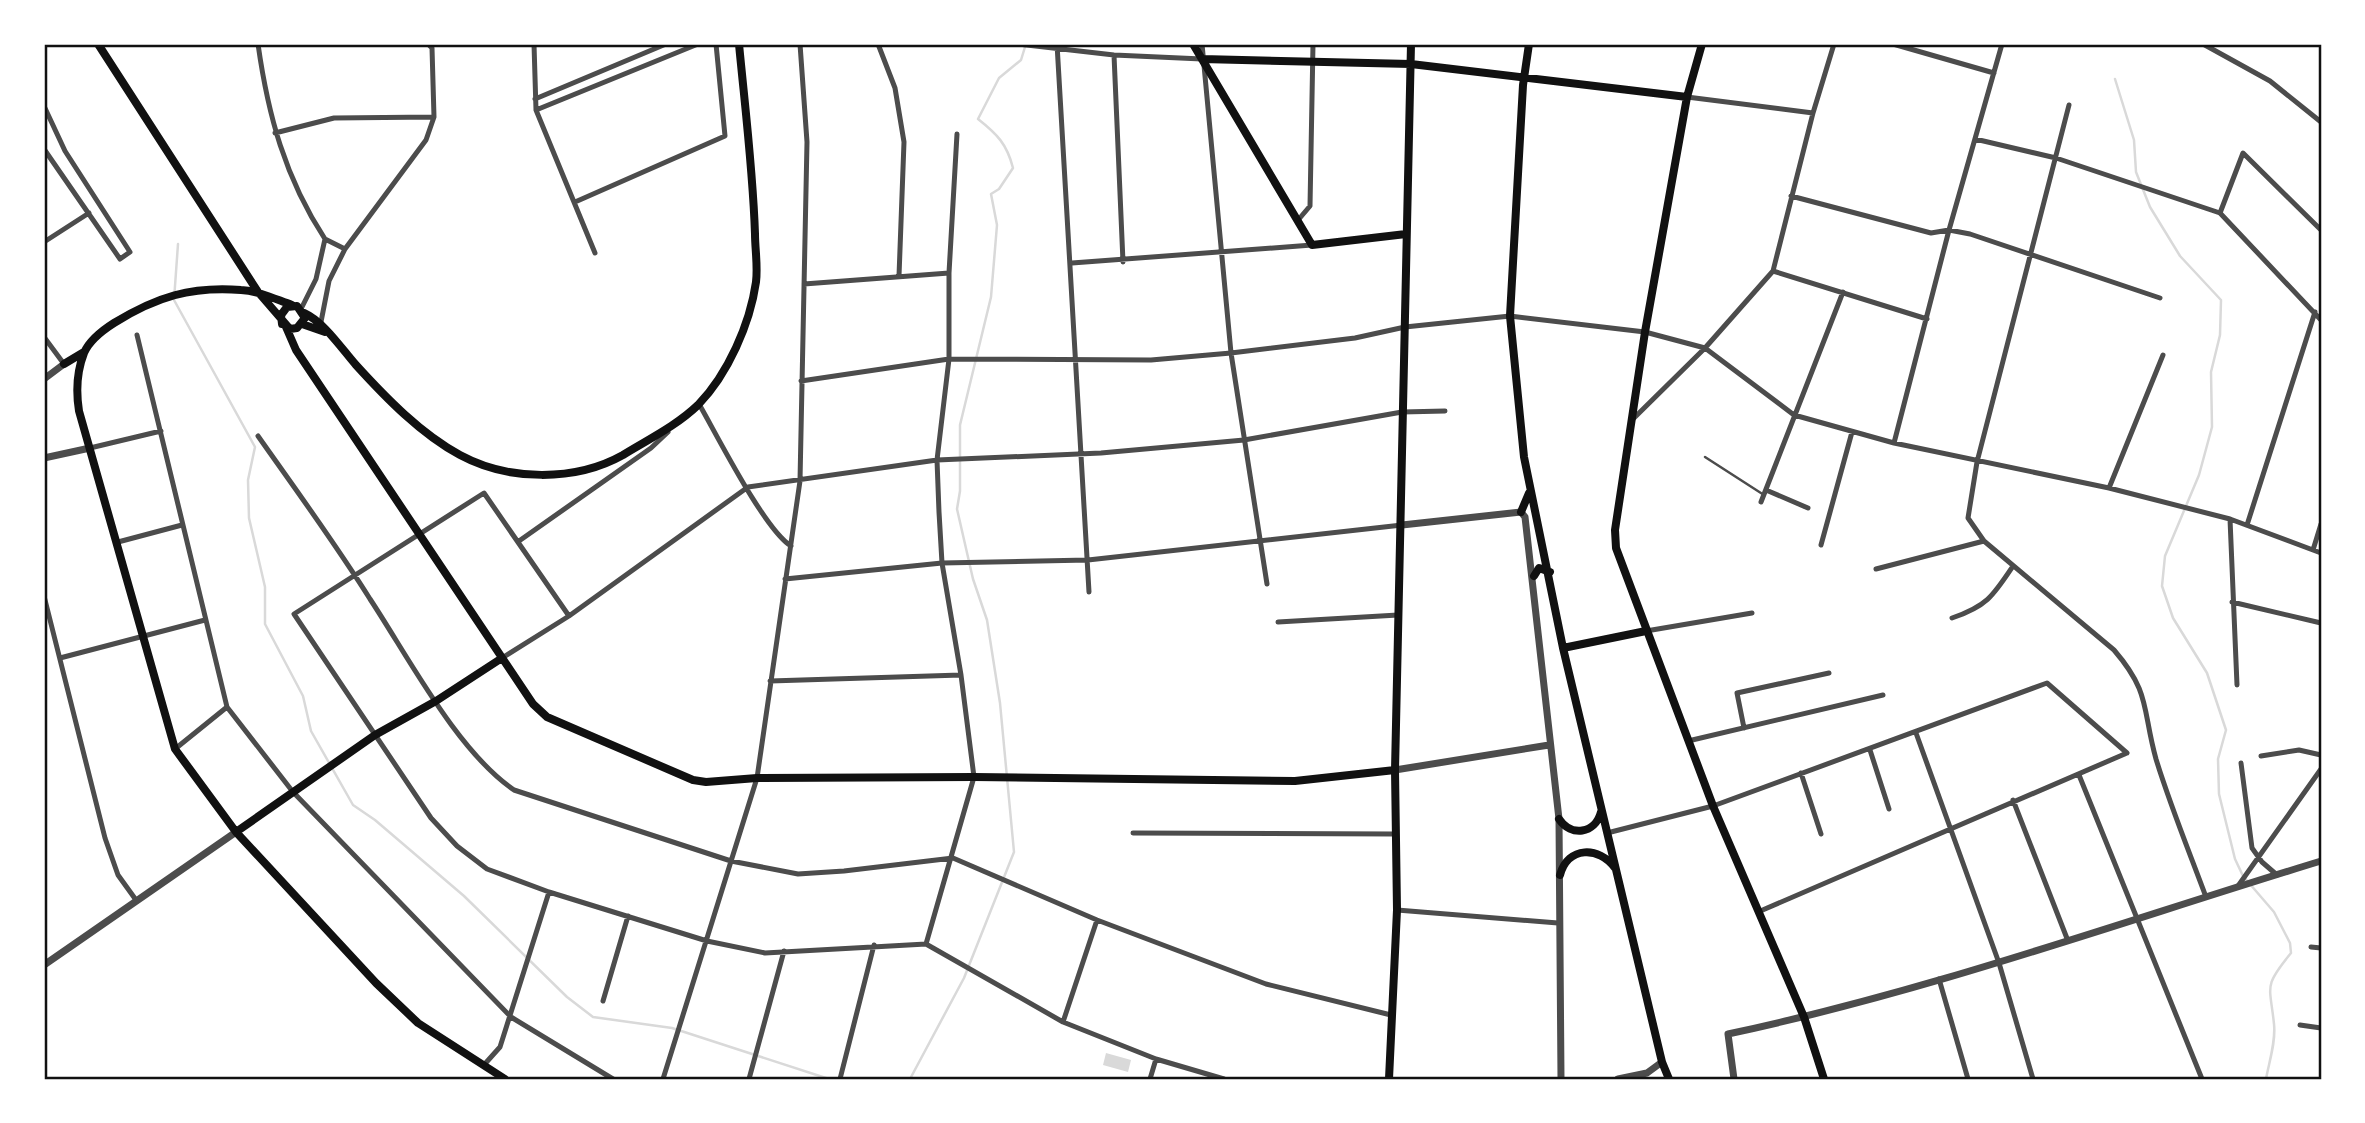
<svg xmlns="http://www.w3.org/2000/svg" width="2365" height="1123" font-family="Karla,sans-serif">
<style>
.water{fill:#d9d9d9}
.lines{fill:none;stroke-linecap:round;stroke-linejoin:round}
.stream{stroke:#d9d9d9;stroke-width:2.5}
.service{stroke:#4c4c4c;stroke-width:2.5}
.minor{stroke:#4c4c4c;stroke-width:5}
.tertiary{stroke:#4c4c4c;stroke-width:7}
.secondary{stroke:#111;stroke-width:8}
.neatline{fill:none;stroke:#111;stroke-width:2.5}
</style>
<rect width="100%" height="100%" fill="#fff"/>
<path class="water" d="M1106,1053l25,7 -3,12 -25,-7z"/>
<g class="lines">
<path class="stream" d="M2115,79l19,61 2,32 14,35 30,49 41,44 -1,35 -9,37 1,55 -13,48 -34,81 -3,30 11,32 34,55 19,57 -8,29 1,35 16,65 8,17 31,36 16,31 1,10c-28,34 -21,32 -17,71 2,18 -5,38 -8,55
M178,244l-4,56 81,147 -7,33 1,38 16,69v37l38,72 8,35 42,74 22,15 89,76 103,101 26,20 79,11 157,51
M910,1079l54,-101 50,-126 -14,-149 -13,-83 -14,-41 -16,-70 3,-18v-66l31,-128 6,-72 -6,-31 8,-5 14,-21c-6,-24 -16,-34 -35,-49l21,-41 22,-18 4,-13"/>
<path class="service" d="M1705,457l59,38"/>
<path class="minor" d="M258,44c10,71 27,134 67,195l-9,40 -15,30
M534,44l2,66 59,143
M878,44l17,44 9,54 -5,134
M1018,44l96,11 88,4
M1057,44l32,548
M1202,44l29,309 36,231
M1893,44l101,29
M2203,44l67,37 51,41
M1114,55l9,207
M1687,97l126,16
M535,99l131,-55
M2069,105l-92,357 -9,56 16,23 130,109c37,43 28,59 42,109 14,46 33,92 50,138
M44,106l21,45 65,101 -10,7 -76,-110
M536,110l162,-66
M275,133l59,-15 100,-1
M1975,139l81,19 164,55 101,107
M1791,196l140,37 18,-3 21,4 190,64
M575,202l150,-66 -9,-92
M2220,213l23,-60 78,77
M1299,219l11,-13 3,-162
M325,239l20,10
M44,242l45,-29
M1072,263l240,-18
M1773,271l154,48
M804,284l145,-11
M320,327l9,-46 16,-32 81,-109 8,-23 -2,-69 -4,-4
M137,335l90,372 66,85 218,225 102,62
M44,337l20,27
M801,381l148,-22 202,1 80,-7 124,-15 50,-11 105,-11 135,16 60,16 89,67 100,28 215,45 121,31 91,34
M699,404c18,31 65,125 92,142
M1634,418l71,-70 68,-77 40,-158 21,-69
M258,436c38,54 77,107 112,163 39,59 87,152 144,191l217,71 67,13 46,-3 109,-13 144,62 169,64 125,31
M1894,443l55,-213 53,-186
M90,448l71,-17
M2109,488l54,-133
M1766,490l42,18
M1761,502l82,-210
M2230,519l7,166
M2247,525l68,-213
M519,541l132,-93 17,-16
M118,542l64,-17
M1821,545l31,-113
M2313,550l8,-26
M1876,569l108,-28
M785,579l157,-16 146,-3 314,-35
M44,596l61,242 13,37 18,25
M2232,602l89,21
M569,616l-85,-123 -190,121 137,204 26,28 30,23 62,23 158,49 58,12 161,-9 137,78 93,37 68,20
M1952,618c35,-12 41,-22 61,-52
M1278,622l120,-7
M1646,631l106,-18
M60,658l145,-38
M502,658l67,-42 179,-129 189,-27 164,-7 143,-13 158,-28 43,-1
M770,681l191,-6
M1744,728l-7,-35 92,-20
M1916,733l83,230 34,116
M1688,741l195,-46
M175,749l52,-42
M1870,750l19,59
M2261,756l38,-6 22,5
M2241,763l11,85 10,14 15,13
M1801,773l20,61
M2079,775l123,304
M2013,800l55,141
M1133,833l262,1
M1607,833l106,-27 334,-123 80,70 -369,159
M2238,886l83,-117
M1397,910l161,13
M926,944l48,-167 -13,-102 -19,-112 -3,-51 -2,-52 12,-101v-86l8,-139
M2311,947l10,1
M1939,979l29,100
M603,1001l25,-85
M1063,1022l34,-102
M2300,1025l21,3
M483,1066l17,-19 49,-155
M663,1079l94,-301 43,-297 7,-339 -7,-98
M749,1079l35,-128
M840,1079l34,-134
M1150,1079l6,-20"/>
<path class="tertiary" d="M44,379l20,-15
M44,458l46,-10
M1402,525l119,-13 4,5 34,302 2,260
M1395,770l154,-25
M44,965l192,-133
M1618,1079l29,-6 15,-11
M1734,1079l-6,-45c202,-43 396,-113 593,-173"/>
<path class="secondary" d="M98,44l160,248 32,37 7,-1 8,-10 -8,-12 -10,1 -6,8 1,9
M1193,44l119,201 94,-11
M1529,44l-6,41 -13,231 14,141 39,191 99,414 7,17
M1702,44l-15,53 -42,235 -30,198 1,18 97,258 91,211 20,62
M1202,59l209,5 276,33
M292,305c-17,-6 -33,-14 -51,-15 -50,-4 -85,7 -127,33 -11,7 -25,18 -30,30 -7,18 -8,39 -5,58l96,338 61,83 140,151 42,40 87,56
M304,313c20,9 37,35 52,52 30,33 65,69 104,90 48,26 115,27 163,0 26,-16 53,-29 75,-50 30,-31 52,-81 58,-123 2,-16 -1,-33 -1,-48 -2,-63 -10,-127 -16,-190
M302,324l23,8
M286,327l10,23 237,354 14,13 146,63 13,2 51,-4 217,-1 321,4 100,-11
M64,364l20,-12
M1521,512l8,-19
M1534,576l5,-8 11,4
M1563,648l83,-17
M1559,819c12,18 36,15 42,-7
M236,832l139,-97 61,-34 66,-43
M1560,875c8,-29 39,-29 55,-7
M1389,1079l8,-169 -2,-140 16,-726"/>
</g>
<rect width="2365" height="1123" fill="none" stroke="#ffffff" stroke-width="91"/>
<rect x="46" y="46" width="2274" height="1032" class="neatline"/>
</svg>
